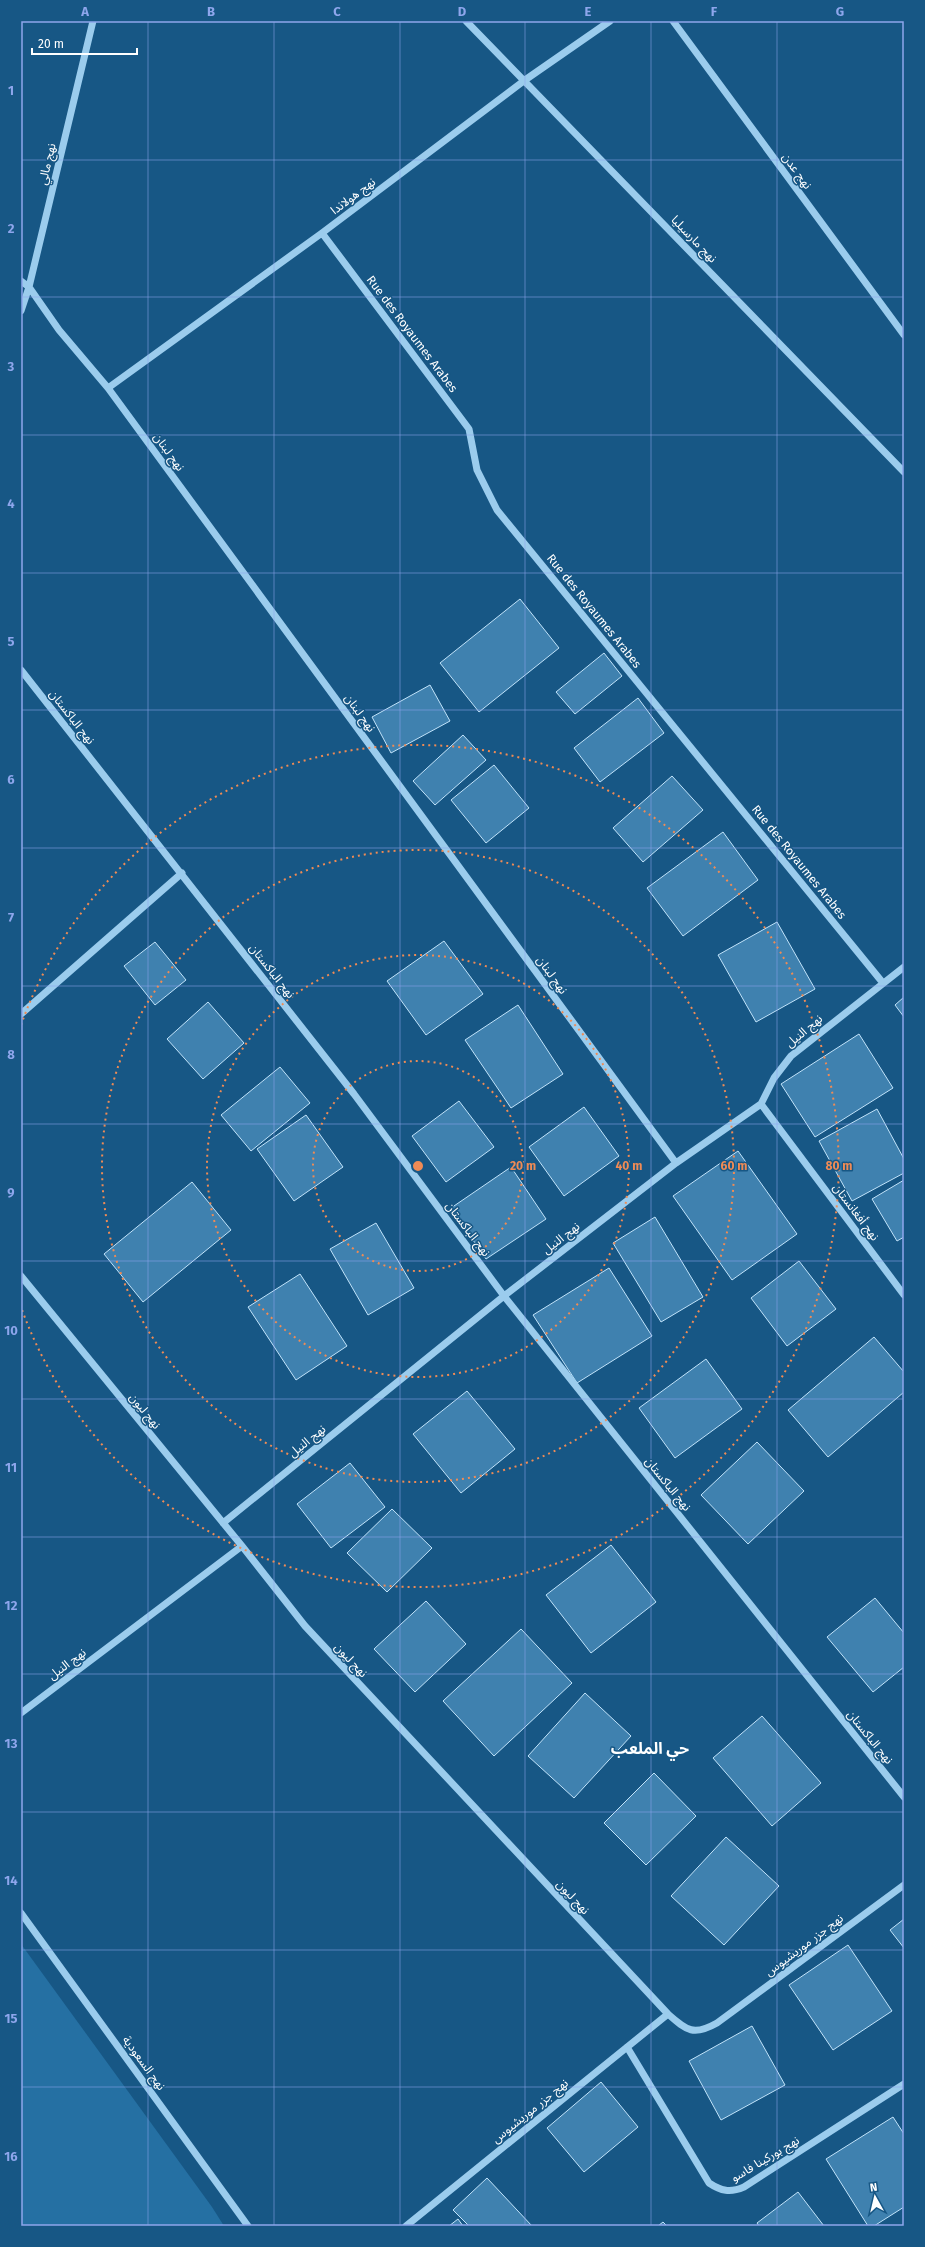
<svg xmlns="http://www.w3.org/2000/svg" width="925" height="2247" font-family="'Fira Sans','Noto Sans Arabic',sans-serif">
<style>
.green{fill:#2570a3}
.building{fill:#3f81af;stroke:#c1e3fa}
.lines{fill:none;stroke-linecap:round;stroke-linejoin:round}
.minor{stroke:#9bcced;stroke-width:7}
.grid{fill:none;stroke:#8ea6ec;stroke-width:1;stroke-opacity:0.55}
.ring{fill:none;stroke:#ef8b55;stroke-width:2;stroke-dasharray:2 4}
.labels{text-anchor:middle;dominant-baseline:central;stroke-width:3;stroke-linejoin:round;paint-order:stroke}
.street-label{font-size:12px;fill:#fff;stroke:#175785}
.district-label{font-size:16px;font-weight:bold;fill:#fff;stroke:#175785}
.centre{fill:#ef8b55;stroke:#175785;stroke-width:2}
.ring-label{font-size:12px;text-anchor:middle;font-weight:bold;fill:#ef8b55;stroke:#175785;stroke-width:3;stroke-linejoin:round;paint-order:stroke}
.neatline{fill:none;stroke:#8ea6ec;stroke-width:1.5}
.grid-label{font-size:13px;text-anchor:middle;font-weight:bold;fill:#8ea6ec}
</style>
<rect width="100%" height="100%" fill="#175785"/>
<path class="green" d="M21,1944l191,263 12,19h-203z"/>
<path class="building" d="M520,599l39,49 -80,64 -39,-49z
M604,653l18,23 -47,38 -19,-22z
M430,685l20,36 -59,32 -19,-36z
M638,698l26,35 -64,49 -26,-34z
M463,735l23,25 -51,45 -22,-24z
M494,765l35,43 -43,35 -35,-43z
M672,776l31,34 -60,52 -30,-34z
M723,832l35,48 -75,56 -36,-48z
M777,922l38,67 -59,33 -38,-67z
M444,941l39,53 -57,41 -39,-54z
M155,942l31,38 -31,25 -31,-39z
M904,997v20l-9,-12z
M208,1002l36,41 -41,36 -36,-40z
M518,1005l45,69 -52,34 -46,-68z
M859,1034l34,54 -78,49 -34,-53z
M280,1067l30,36 -59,48 -30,-36z
M459,1101l35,46 -48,35 -34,-46z
M584,1107l35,49 -55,40 -35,-49z
M877,1109l27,50v14l-52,28 -33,-60z
M306,1115l37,52 -49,34 -37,-52z
M738,1151l59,83 -65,46 -59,-84z
M511,1167l35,52 -60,40 -35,-51z
M904,1180v57l-7,4 -25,-42z
M192,1182l39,48 -88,72 -39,-48z
M655,1217l48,80 -42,25 -48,-79z
M376,1223l38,65 -46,27 -38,-66z
M799,1261l37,48 -49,37 -36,-48z
M609,1268l43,68 -75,47 -44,-68z
M300,1274l47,72 -51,34 -48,-73z
M874,1337l30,35v20l-76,65 -40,-47z
M706,1359l36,50 -67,49 -36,-50z
M467,1391l48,58 -54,44 -48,-59z
M757,1442l47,49 -56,53 -47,-49z
M350,1463l35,44 -54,41 -34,-44z
M392,1509l40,39 -45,44 -40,-39z
M611,1545l45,57 -65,51 -45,-58z
M875,1598l29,35v34l-31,25 -46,-55z
M426,1601l40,43 -51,48 -41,-43z
M521,1629l51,54 -78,73 -51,-55z
M585,1693l46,43 -57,62 -46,-42z
M762,1716l59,67 -49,43 -59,-68z
M654,1773l42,43 -50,49 -42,-42z
M726,1837l53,49 -55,59 -53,-49z
M904,1919v29l-14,-18z
M848,1945l44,66 -59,39 -44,-65z
M752,2026l33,59 -64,35 -32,-59z
M601,2082l37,45 -54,45 -37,-44z
M893,2117l11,17v73l-30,19h-6l-42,-67z
M487,2178l45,48h-63l-16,-16z
M798,2192l26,34h-65l-2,-3z
M458,2219l5,7h-14z
M663,2222l4,4h-9z"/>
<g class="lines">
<path class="minor" d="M466,21l438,451
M673,21l231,314
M322,233l147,196 8,41 20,40 386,473
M21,281l8,6 30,43 49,58 568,775
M21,311l8,-24 64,-266
M108,388l214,-155 203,-153 85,-59
M21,670l333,424 150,202 400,501
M21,1014l161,-141
M761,1104l143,191
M21,1276l221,270 63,80 363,388c19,17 26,22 49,9l187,-138
M223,1523l281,-227 172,-133 85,-59 13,-26 17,-22 113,-89
M21,1713l221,-167
M21,1913l227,313
M627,2047l82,136c12,8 21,10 35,4l160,-103
M406,2226l262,-212"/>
</g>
<path class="grid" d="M148,21v2205M274,21v2205M400,21v2205M525,21v2205M651,21v2205M777,21v2205M21,160h883M21,297h883M21,435h883M21,573h883M21,710h883M21,848h883M21,986h883M21,1124h883M21,1261h883M21,1399h883M21,1537h883M21,1674h883M21,1812h883M21,1950h883M21,2087h883"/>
<g class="ring">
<circle cx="418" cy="1166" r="105"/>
<circle cx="418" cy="1166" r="211"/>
<circle cx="418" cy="1166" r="316"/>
<path d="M21 1025A421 421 0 1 1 21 1307"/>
</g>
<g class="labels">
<g class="street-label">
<text transform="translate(47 164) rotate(-77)">نهج مالي</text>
<text transform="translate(797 171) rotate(54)">نهج عدن</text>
<text transform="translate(353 196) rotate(-37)">نهج هولاندا</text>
<text transform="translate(694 239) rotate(46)">نهج مارسيليا</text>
<text transform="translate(412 334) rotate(53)">Rue des Royaumes Arabes</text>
<text transform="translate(169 452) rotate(54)">نهج لبنان</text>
<text transform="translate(594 611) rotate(51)">Rue des Royaumes Arabes</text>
<text transform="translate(360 713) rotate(54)">نهج لبنان</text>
<text transform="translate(72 717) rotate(52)">نهج الباكستان</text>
<text transform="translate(799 862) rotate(51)">Rue des Royaumes Arabes</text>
<text transform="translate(272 971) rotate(52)">نهج الباكستان</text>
<text transform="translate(552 975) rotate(54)">نهج لبنان</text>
<text transform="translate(804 1031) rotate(-40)">نهج النيل</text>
<text transform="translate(856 1212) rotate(53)">نهج أفغانستان</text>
<text transform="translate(468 1229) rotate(53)">نهج الباكستان</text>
<text transform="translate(561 1238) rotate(-38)">نهج النيل</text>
<text transform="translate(145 1411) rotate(51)">نهج ليون</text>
<text transform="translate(307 1441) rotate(-39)">نهج النيل</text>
<text transform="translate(668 1484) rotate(51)">نهج الباكستان</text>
<text transform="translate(351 1660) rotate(47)">نهج ليون</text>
<text transform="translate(67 1664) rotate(-37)">نهج النيل</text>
<text transform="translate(870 1737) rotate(51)">نهج الباكستان</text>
<text transform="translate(573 1897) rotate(47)">نهج ليون</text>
<text transform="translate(804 1945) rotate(-37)">نهج جزر موريشيوس</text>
<text transform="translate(144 2063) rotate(54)">نهج السعودية</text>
<text transform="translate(530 2111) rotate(-39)">نهج جزر موريشيوس</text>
<text transform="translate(765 2159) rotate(-31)">نهج بوركينا فاسو</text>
</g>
<g class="district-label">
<text x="650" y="1748">حي الملعب</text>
</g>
</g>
<circle cx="418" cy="1166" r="6" class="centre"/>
<g class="ring-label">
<text x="523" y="1170">20 m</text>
<text x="629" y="1170">40 m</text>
<text x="734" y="1170">60 m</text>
<text x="839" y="1170">80 m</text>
</g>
<rect width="925" height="2247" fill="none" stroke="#175785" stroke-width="44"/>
<g transform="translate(875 2197) rotate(352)" stroke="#175785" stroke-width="3" paint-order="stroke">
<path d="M0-3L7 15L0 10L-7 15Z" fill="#ffffff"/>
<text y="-6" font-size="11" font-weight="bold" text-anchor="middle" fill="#ffffff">N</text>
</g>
<path d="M32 48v6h105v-6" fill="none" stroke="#ffffff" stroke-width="2"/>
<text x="38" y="48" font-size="12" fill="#ffffff" stroke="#175785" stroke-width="3" paint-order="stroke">20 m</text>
<rect x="22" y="22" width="881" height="2203" class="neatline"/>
<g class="grid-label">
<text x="85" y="16">A</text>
<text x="211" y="16">B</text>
<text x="337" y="16">C</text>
<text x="462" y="16">D</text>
<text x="588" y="16">E</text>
<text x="714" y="16">F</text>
<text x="840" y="16">G</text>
<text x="11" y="95">1</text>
<text x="11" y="233">2</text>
<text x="11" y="371">3</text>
<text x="11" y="508">4</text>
<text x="11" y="646">5</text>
<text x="11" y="784">6</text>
<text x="11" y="922">7</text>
<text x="11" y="1059">8</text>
<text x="11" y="1197">9</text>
<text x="11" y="1335">10</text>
<text x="11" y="1472">11</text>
<text x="11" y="1610">12</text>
<text x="11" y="1748">13</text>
<text x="11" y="1885">14</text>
<text x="11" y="2023">15</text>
<text x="11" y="2161">16</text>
</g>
</svg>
